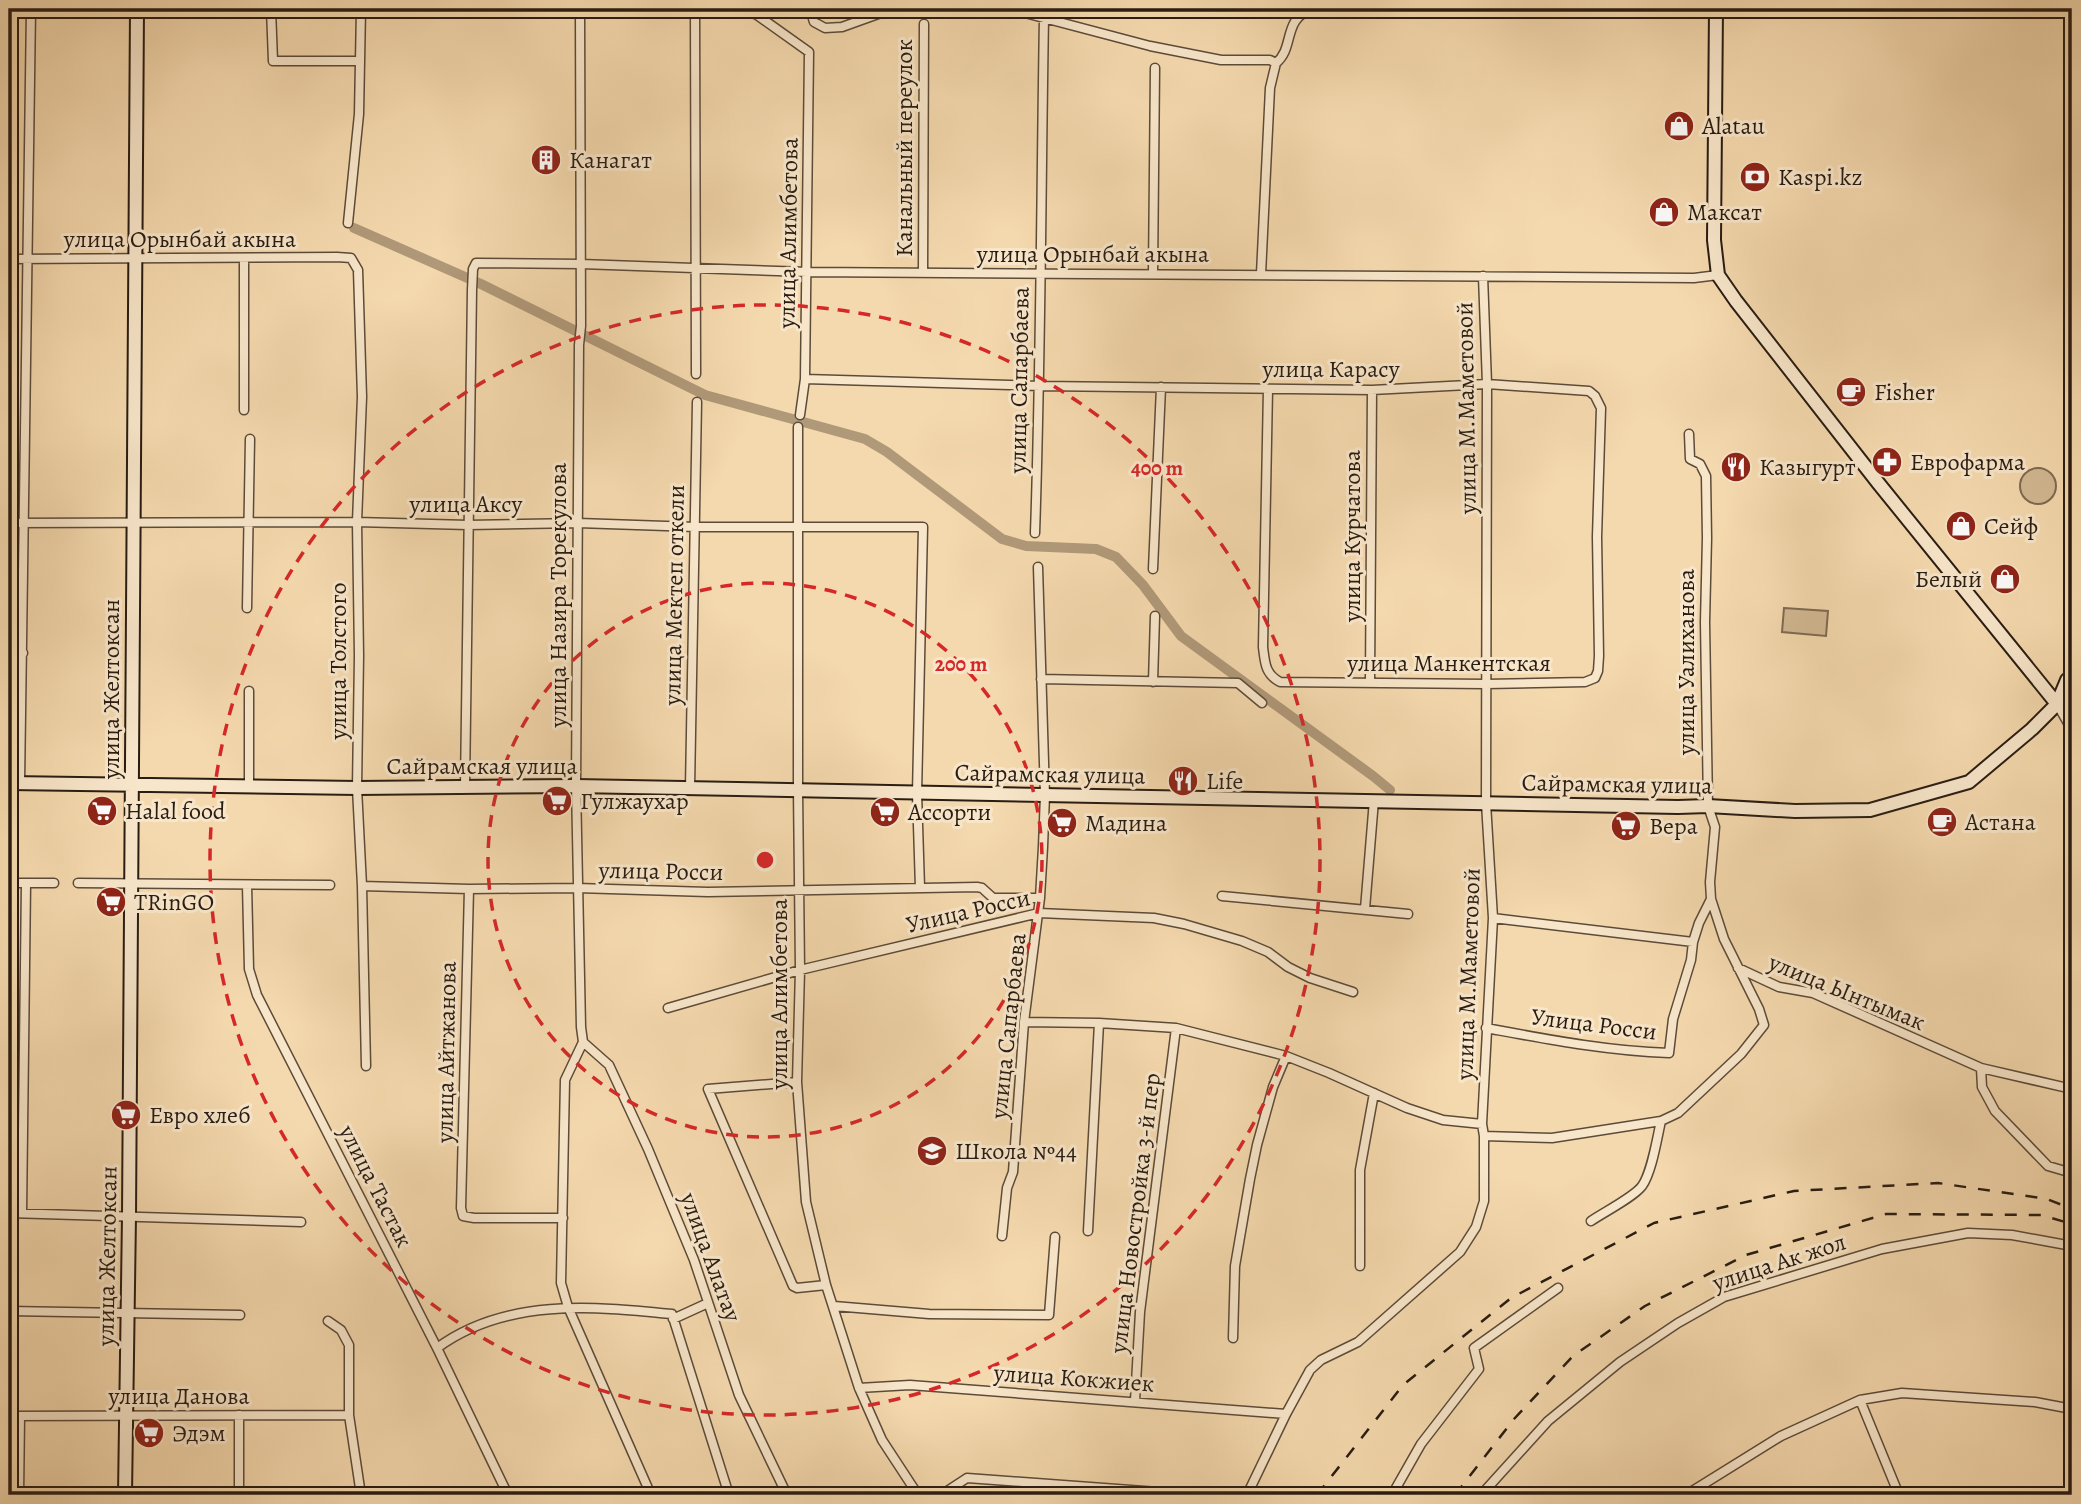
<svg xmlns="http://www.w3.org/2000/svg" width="2081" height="1504" font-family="Alegreya,serif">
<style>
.green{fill:#d2b993;stroke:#7e6a52;stroke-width:2}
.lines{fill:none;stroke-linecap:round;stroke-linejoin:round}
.canal{stroke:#b09979;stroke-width:10}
.street-casing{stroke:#5c4b39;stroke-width:11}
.secondary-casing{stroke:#291c12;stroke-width:16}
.street{stroke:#f8e6ca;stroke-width:8}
.secondary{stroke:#f8e6ca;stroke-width:12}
.rail{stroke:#291c12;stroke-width:2.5;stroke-dasharray:12 12;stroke-linecap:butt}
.ring{fill:none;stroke:#d62828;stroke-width:3.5;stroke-dasharray:12 9}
.labels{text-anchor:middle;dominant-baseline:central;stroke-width:6;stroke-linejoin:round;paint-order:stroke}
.poi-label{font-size:24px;fill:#291c12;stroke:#f8e6ca;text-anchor:start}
.street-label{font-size:24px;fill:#291c12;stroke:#f8e6ca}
.centre{fill:#d62828;stroke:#f8e6ca;stroke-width:3.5}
.ring-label{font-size:21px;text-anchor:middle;font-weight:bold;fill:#d62828;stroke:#f8e6ca;stroke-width:6;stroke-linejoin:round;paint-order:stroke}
</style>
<rect width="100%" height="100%" fill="#f5d9ae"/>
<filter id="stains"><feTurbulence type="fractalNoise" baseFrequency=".00286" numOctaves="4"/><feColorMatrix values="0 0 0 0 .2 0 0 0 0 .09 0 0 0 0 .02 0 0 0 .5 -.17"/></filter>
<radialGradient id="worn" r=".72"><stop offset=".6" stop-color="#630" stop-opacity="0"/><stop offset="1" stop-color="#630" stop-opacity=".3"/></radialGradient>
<path class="green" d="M2020 486a18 18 0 1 1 36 0a18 18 0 1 1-36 0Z
M1784,608l44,3 -2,25 -44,-4z"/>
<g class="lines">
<path class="canal" d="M354,228l127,56 224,111 160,44 22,13 115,87 24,7 70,3 20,8 27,28 38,51 192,140 17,14"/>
<g class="street-casing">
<path id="street" d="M181,9l17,1
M271,9l2,52h87
M580,9l1,317 -2,19 -3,441 5,241 2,15 -18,38 -4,203 7,24 83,188
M695,9l1,365
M743,9l14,6 52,37 -4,327 -5,36
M810,9l4,13 11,6 17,-1 50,-18
M1010,9l140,37 71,14h49l6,3 -6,25 -9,186
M1325,9l155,3 218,-3 18,3
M1276,63c19,-15 6,-44 36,-54
M348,223l11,-109 2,-105
M9,259l328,-2 14,1 7,12 4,127 -5,125 2,134 -2,132 5,98 4,180
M923,272l1,-248
M1153,274l2,-206
M805,379l235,7 332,4 115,-6 102,7 6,5 6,12 -4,129 2,119 -1,15 -3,7 -10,4 -99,2 -206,-2c-15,-8 -15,-19 -17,-35l5,-258
M244,410v-152
M798,427v362l2,181 -3,112 9,120 20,83 33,103 23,52 36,55
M9,523l348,-1 111,3 110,-2 117,4h228l-6,266 3,95
M1035,533c6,-172 6,-344 9,-516
M1153,569l8,-182
M247,608l3,-169
M9,653h14
M1041,679l197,4 24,20
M1153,682l2,-66
M1370,682l2,-292
M2057,704l15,26
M20,783l11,-774
M249,786v-95
M465,786l7,-496 1,-21 3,-6 105,1 227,8 886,6 24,-3
M690,788l7,-386
M9,883h45
M78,883l252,2
M247,885l2,84 8,26 180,353 71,147
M362,886l107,3 108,-1 131,4 269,-5 5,1 11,10h47
M469,889l-8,319 2,8 11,2h89
M1222,896l186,18
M1365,909l9,-109
M1493,918l200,24 6,-19 12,-24
M1738,968l41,19 34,6 168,75 91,21
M668,1008l132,-38 239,-57 115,5 30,6 58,17 26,11 20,15 22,11 43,14
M1024,1022l75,1 77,5 110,28 43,17 78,35 36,12 39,4
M1486,1028c60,11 121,23 183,25l4,-34 18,-59 2,-18
M583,1042l26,23 39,84 46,111 45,135 48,100
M1981,1068l1,19 13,24 53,55 24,7
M797,1082l-89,7 85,197 4,2 29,-3
M1484,1136l68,2 109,-17 17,-8 63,-59 23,-29 -5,-16 -35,-70 -13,-40 -1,-17 5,-55 -7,-21 -3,-184 2,-84 -1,-62 -6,-12 -10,-5 -1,-25
M9,1213l292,9
M22,1213l4,-330
M1591,1221c13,-9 43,-24 51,-35 10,-14 15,-48 19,-65
M1088,1231l11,-208
M1002,1236l5,-48 6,-16 11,-150 16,-124 3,-51 2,-52 -7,-228
M1360,1266v-96l14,-77
M834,1306l95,8 120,1 6,-78
M9,1311l231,4
M673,1319l35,-16
M328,1321l13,9 8,15v70l12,80
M1233,1338l2,-72 15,-87 7,-34 16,-58 13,-31
M437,1348c68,-50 155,-42 235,-34l57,181
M859,1388l51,-3 376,29
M1860,1400l39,95
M1135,1401l5,-89 36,-284
M9,1416l340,-1
M19,1495l1,-79
M239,1495v-80
M941,1495l26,-17 232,17
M1247,1495l39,-81 24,-44 11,-10 37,-18 102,-90 16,-25 8,-26v-65l-2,-12 11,-206 -7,-115 1,-419 -4,-108
M1392,1495l29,-51 58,-75 -5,-21 84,-60
M1481,1495l67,-74 72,-59 58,-39 46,-26 158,-48 86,-16 44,2 60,11
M1686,1495l95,-59 79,-36 42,-7 133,9 37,7"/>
</g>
<g class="secondary-casing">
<path id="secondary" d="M1716,9l-2,231 4,35 18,26 143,183 178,220
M9,783l348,5 219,-2 1102,21 30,-1 87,5 75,-1 99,-28 63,-53 25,-25 10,-24 5,-4
M125,1495l4,-279 8,-1207"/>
</g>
<use href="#street" class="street"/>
<use href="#secondary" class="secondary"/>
<path class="rail" d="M1317,1495l86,-110 108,-87 143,-75 140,-32 144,-8 109,16 25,10
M1455,1495l59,-76 59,-63 72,-50 101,-51 140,-41 155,1 31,9"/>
</g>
<g class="ring">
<circle cx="765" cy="860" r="277"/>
<circle cx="765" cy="860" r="555"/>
</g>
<defs>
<g id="shop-disc" transform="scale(1.575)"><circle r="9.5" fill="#8f2418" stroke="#f8e6ca"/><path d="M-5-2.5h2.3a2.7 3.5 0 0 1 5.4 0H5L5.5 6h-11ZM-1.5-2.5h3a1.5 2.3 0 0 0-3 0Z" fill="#fff"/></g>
<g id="building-disc" transform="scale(1.575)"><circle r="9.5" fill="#8f2418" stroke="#f8e6ca"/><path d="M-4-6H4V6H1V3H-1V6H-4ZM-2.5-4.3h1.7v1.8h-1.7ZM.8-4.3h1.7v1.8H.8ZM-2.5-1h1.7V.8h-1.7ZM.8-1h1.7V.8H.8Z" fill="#fff"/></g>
<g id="bank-disc" transform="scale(1.575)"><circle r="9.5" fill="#8f2418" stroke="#f8e6ca"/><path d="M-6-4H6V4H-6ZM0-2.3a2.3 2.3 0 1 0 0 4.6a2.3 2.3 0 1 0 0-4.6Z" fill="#fff"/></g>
<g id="cafe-disc" transform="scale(1.575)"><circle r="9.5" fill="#8f2418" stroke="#f8e6ca"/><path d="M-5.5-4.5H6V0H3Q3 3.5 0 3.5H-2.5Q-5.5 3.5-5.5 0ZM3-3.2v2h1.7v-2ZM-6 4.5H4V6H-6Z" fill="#fff"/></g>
<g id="pharmacy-disc" transform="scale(1.575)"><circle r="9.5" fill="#8f2418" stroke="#f8e6ca"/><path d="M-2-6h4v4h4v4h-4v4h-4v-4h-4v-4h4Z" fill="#fff"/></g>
<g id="restaurant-disc" transform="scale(1.575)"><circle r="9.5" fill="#8f2418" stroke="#f8e6ca"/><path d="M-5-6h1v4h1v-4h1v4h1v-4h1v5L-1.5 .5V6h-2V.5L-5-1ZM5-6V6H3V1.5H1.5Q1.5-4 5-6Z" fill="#fff"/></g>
<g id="supermarket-disc" transform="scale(1.575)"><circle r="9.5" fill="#8f2418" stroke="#f8e6ca"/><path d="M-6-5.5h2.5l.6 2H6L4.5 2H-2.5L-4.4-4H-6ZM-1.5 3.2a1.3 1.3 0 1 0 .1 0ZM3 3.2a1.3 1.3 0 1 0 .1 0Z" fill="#fff"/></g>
<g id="school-disc" transform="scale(1.575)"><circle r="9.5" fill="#8f2418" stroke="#f8e6ca"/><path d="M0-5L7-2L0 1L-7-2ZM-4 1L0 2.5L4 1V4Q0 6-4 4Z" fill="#fff"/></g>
</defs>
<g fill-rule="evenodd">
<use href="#shop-disc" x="1679" y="126"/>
<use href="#building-disc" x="546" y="160"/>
<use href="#bank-disc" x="1755" y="177"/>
<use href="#shop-disc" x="1664" y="212"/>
<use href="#cafe-disc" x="1851" y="392"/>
<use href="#pharmacy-disc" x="1887" y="462"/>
<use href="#restaurant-disc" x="1736" y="467"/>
<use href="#shop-disc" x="1961" y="526"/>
<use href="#shop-disc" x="2005" y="579"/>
<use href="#restaurant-disc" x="1183" y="781"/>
<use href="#supermarket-disc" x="557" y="801"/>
<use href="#supermarket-disc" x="102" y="811"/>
<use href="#supermarket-disc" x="885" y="812"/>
<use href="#cafe-disc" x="1942" y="822"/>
<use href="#supermarket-disc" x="1062" y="823"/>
<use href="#supermarket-disc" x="1626" y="826"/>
<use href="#supermarket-disc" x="111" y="902"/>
<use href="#supermarket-disc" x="126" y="1115"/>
<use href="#school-disc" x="932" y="1151"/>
<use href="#supermarket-disc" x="149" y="1433"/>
</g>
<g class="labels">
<g class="poi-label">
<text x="1702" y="126">Alatau</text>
<text x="569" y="160">Канагат</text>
<text x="1778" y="177">Kaspi.kz</text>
<text x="1687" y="212">Максат</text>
<text x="1874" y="392">Fisher</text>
<text x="1910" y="462">Еврофарма</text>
<text x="1759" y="467">Казыгурт</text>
<text x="1984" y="526">Сейф</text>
<text x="1982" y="579" text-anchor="end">Белый</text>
<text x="1206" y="781">Life</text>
<text x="580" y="801">Гулжаухар</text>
<text x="125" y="811">Halal food</text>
<text x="908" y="812">Ассорти</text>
<text x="1965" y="822">Астана</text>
<text x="1085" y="823">Мадина</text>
<text x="1649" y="826">Вера</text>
<text x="134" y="902">TRinGO</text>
<text x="149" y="1115">Евро хлеб</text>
<text x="955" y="1151">Школа №44</text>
<text x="172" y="1433">Эдэм</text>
</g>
<g class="street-label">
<text transform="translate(904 148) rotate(-90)">Канальный переулок</text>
<text transform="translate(788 233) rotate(-89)">улица Алимбетова</text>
<text x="180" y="239">улица Орынбай акына</text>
<text x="1093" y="254">улица Орынбай акына</text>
<text x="1331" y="369">улица Карасу</text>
<text transform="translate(1019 380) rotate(-89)">улица Сапарбаева</text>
<text transform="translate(1466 408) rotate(-91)">улица М.Маметовой</text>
<text x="466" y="504">улица Аксу</text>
<text transform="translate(1352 536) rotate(-90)">улица Курчатова</text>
<text transform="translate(558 595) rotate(-90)">улица Назира Торекулова</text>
<text transform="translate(674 595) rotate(-89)">улица Мектеп откели</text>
<text transform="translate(338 661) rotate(-90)">улица Толстого</text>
<text transform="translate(1686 662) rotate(-90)">улица Уалиханова</text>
<text x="1449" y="663">улица Манкентская</text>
<text transform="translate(111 689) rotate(-90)">улица Желтоксан</text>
<text x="482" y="766">Сайрамская улица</text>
<text transform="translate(1050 774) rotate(1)">Сайрамская улица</text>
<text transform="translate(1617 784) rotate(1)">Сайрамская улица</text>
<text transform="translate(661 871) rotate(1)">улица Росси</text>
<text transform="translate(968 911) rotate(-13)">Улица Росси</text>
<text transform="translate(1468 974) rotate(-88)">улица М.Маметовой</text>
<text transform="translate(1847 992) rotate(22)">улица Ынтымак</text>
<text transform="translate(779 994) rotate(-90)">улица Алимбетова</text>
<text transform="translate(1594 1024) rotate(7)">Улица Росси</text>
<text transform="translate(1008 1026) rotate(-84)">улица Сапарбаева</text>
<text transform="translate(446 1052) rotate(-89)">улица Айтжанова</text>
<text transform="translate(376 1186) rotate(63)">улица Тастак</text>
<text transform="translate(1135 1213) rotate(-83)">улица Новостройка 3-й пер</text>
<text transform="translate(107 1256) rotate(-89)">улица Желтоксан</text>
<text transform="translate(711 1257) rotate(70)">улица Алатау</text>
<text transform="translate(1779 1262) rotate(-18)">улица Ак жол</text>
<text transform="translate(1074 1378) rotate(4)">улица Кокжиек</text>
<text x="179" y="1396">улица Данова</text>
</g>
</g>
<circle cx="765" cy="860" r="10" class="centre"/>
<g class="ring-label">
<text x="1157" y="475">400 m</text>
<text x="961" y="671">200 m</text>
</g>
<rect width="2081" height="1504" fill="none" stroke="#f5d9ae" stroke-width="35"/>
<rect x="10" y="10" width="2060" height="1483" fill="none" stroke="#291c12" stroke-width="3.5"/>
<rect x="18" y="18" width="2046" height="1469" fill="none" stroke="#291c12" stroke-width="2"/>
<rect width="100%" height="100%" filter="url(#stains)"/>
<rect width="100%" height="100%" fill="url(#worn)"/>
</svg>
